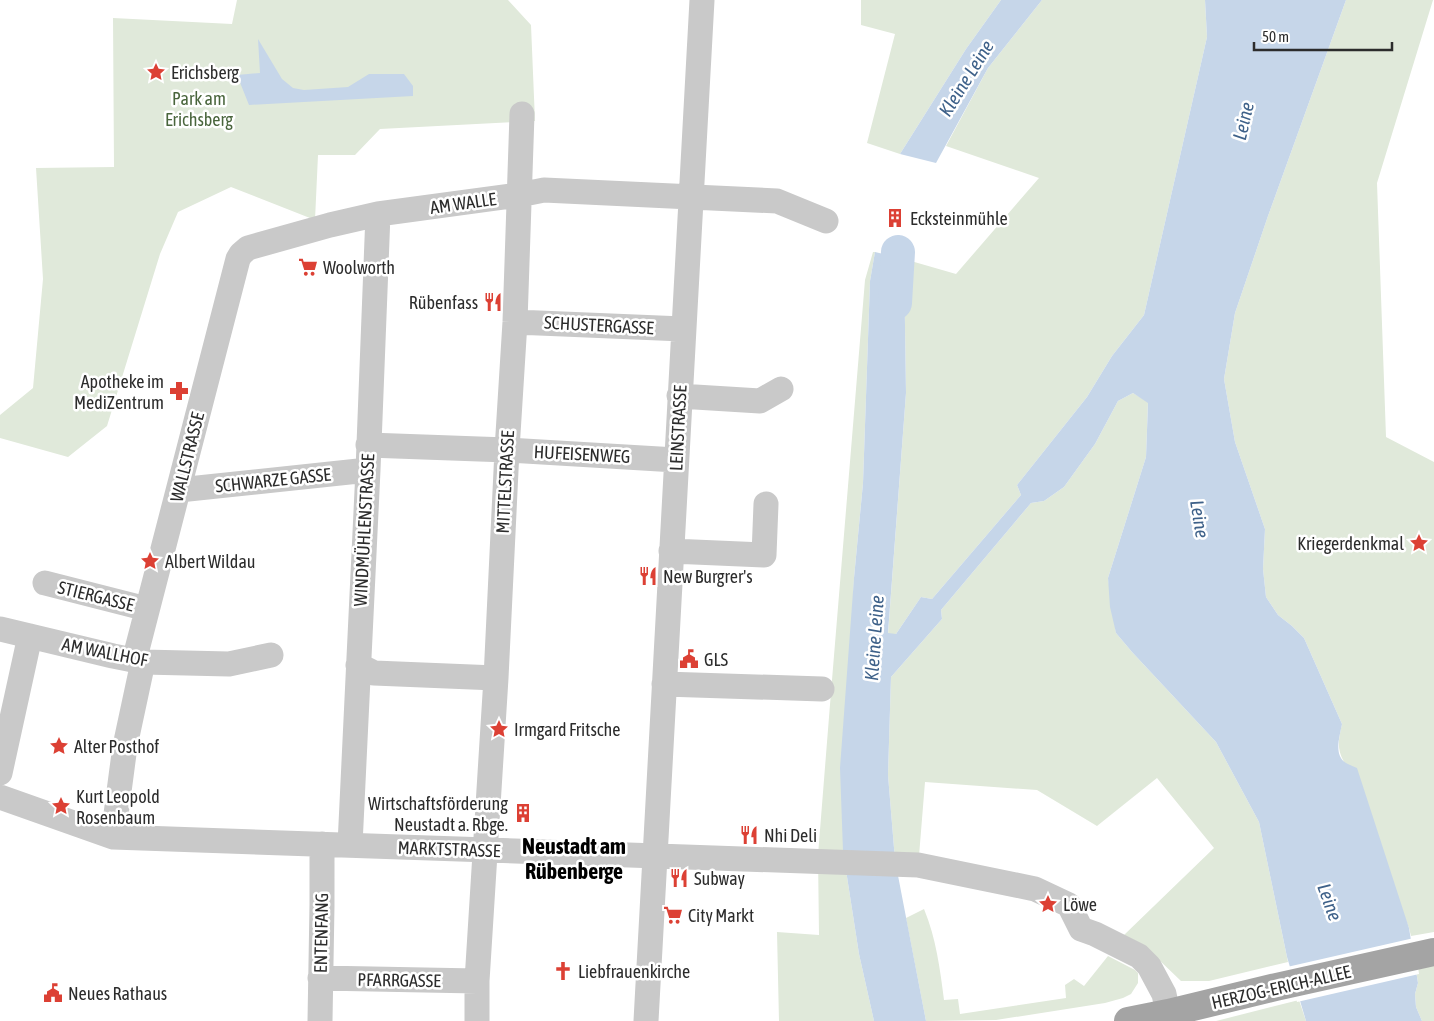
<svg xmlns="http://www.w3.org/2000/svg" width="1434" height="1021" font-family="'Asap Condensed',sans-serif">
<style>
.green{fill:#e0e9da}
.water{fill:#c6d6e9}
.pier{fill:#fff}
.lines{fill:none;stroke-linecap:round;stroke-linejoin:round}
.river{stroke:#c6d6e9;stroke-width:34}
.minor{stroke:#c9c9c9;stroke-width:25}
.major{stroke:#a4a4a4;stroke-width:28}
.labels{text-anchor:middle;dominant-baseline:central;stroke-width:5;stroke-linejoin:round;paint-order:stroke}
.poi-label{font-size:18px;fill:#2c2c2c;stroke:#fff;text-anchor:start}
.park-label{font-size:18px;fill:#49653c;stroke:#fff}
.street-label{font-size:18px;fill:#2c2c2c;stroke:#fff}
.water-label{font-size:19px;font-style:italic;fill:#3e6189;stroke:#fff}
.district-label{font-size:22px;font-weight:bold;fill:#000;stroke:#fff}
</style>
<rect width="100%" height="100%" fill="#fff"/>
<path class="green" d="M237,0h271l23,25 4,96 -155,8 -25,26h-37l-3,65 -84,-33 -53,25 -18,42 -53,172 -39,31 -68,-19v-23l33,-27 10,-109 -7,-111 78,-1 -1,-149 119,6z
M861,0h140l-35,49 -66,105 -33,-11 28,-109 -34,-9z
M1042,0h163l2,37 -63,278 -32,41 -25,41 -70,88 4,10 -89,104 -11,-2 -25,37h-8l18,-241 -2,-134 52,15 83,-96 -93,-32 42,-78z
M1346,0h87l-56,183 9,254 48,25v470l-23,4 -2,-8 -65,-166c-8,-14 -5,-24 -2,-38l-38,-86 -12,-12 -14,-11 -12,-18 -3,-28 2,-40 -30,-87 -11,-63 11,-66 33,-97z
M873,252h2l-5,29 -7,202 -9,95 -11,273 16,103 15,67h-95l-2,-89 42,3 -1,-80 13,-163 34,-412z
M1133,393l15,9 -2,55 -38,121 8,55 16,19 84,90 43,80 29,140 -79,19h-28l-25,-24 -32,-22 90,-87 -57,-70 -60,48 -60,-36 -112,-8 -6,74 -24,4 -7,-85 3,-98 51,-58 -1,-9 90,-107 13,-2 20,-14 31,-43 23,-43z
M924,909c12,29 16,60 20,91l14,-1 2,15 106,-16 -1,-13 9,-6 10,7 24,-30 27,14 3,3v10l-7,11 -8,4 -18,5 -109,17 -70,1 -20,-103z
M1434,965v56h-12l-6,-14 -1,-13 3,-11 -2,-13z
M1299,1000l7,21h-90z"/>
<path class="water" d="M1001,0h41l-54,68 -52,95 -36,-9 66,-105z
M1205,0h141l-78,216 -33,97 -11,66 11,63 30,87 -2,40 3,28 12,18 14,11 12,12 38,86c-2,12 -9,31 4,39 3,2 7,3 11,5l52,160 9,55 -3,11 1,13 6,14h-116l-19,-64 -28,-135 -43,-80 -84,-90 -16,-19 -6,-26 -2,-29 38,-121 2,-54 -15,-10 -15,8 -23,43 -31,43 -20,14 -13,2 -90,107 1,9 -51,58 -3,98 7,85 31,161h-52l-15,-67 -16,-103 -3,-83 14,-190 9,-95 7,-202 5,-29 29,7 2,134 -18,240 8,1 25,-37 11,2 89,-104 -4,-10 70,-88 25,-41 32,-41 63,-278z
M258,39l24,40 11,9 11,2 44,-3 21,-13h35l9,12v10l-164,9 -12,-30 23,-2z"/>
<path class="pier" d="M1414,938l5,36 -122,28 -10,-35z"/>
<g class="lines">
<path class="river" d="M895,303l3,-51"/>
<path class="minor" d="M515,322l168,7
M679,396l81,5 21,-12
M368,445l139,5 169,10
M179,490l189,-20
M671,551l93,4 2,-51
M45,583l102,26
M0,629l113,27 30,6 86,2 42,-9
M134,661l104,-402 3,-5 7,-6 82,-23 48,-11 141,-19 25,-5 233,11 49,20
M358,665l16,8 122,5
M664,684l158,5
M0,773l30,-137
M0,797l113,40 805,28 117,24 34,16 12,24 14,5 44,22 10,10 15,28 4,19
M113,837l12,-91 18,-84
M350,845l18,-375 10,-256
M320,978l157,3
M320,1021l2,-116v-61
M477,1021v-40l19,-303 11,-228 8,-128 7,-208
M646,1021l56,-1021"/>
<path class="major" d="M1128,1021l40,-8 108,-26 158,-35"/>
</g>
<defs>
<g id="sight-bare" transform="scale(1.5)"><path d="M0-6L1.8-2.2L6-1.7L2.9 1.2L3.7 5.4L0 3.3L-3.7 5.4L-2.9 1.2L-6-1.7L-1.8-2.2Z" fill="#dc4034" stroke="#fff" stroke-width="2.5" paint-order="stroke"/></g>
<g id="building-bare" transform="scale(1.5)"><path d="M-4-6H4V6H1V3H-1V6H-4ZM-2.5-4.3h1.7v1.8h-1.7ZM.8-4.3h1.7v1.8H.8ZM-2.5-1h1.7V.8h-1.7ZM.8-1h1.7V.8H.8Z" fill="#dc4034" stroke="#fff" stroke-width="2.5" paint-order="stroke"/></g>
<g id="supermarket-bare" transform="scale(1.5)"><path d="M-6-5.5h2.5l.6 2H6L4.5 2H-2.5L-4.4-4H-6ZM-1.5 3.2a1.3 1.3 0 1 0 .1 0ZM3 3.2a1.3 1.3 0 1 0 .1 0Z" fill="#dc4034" stroke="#fff" stroke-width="2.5" paint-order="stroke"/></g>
<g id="restaurant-bare" transform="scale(1.5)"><path d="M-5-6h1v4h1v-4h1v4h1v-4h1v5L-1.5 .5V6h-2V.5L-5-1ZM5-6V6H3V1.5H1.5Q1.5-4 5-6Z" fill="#dc4034" stroke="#fff" stroke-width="2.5" paint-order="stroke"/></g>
<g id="pharmacy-bare" transform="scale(1.5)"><path d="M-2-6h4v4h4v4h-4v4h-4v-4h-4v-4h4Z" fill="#dc4034" stroke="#fff" stroke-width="2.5" paint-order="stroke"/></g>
<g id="civic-bare" transform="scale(1.5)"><path d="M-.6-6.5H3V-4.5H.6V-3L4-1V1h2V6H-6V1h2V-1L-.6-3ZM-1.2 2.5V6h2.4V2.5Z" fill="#dc4034" stroke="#fff" stroke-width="2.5" paint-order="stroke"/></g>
<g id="church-bare" transform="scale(1.5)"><path d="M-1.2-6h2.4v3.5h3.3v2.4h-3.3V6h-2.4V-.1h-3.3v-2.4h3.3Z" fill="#dc4034" stroke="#fff" stroke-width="2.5" paint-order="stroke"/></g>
</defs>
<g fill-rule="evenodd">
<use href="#sight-bare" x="156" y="72"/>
<use href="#building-bare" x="895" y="218"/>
<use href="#supermarket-bare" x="308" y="267"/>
<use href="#restaurant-bare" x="493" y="302"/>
<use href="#pharmacy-bare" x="179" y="391"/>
<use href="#sight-bare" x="1419" y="543"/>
<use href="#sight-bare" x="150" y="561"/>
<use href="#restaurant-bare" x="648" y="576"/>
<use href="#civic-bare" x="689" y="659"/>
<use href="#sight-bare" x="499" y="729"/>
<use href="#sight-bare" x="59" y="746"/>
<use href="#sight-bare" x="61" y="806"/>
<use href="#building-bare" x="523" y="813"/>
<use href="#restaurant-bare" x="749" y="835"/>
<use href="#restaurant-bare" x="679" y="878"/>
<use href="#sight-bare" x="1048" y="904"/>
<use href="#supermarket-bare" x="673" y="915"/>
<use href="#church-bare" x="563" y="971"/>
<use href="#civic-bare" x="53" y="993"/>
</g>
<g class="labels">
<g class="poi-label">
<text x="171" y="72">Erichsberg</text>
<text x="910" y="218">Ecksteinmühle</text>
<text x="323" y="267">Woolworth</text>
<text x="478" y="302" text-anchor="end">Rübenfass</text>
<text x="164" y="381" text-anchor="end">Apotheke im<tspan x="164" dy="21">MediZentrum</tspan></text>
<text x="1404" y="543" text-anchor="end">Kriegerdenkmal</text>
<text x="165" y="561">Albert Wildau</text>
<text x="663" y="576">New Burgrer's</text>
<text x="704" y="659">GLS</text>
<text x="514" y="729">Irmgard Fritsche</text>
<text x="74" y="746">Alter Posthof</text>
<text x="76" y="796">Kurt Leopold<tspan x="76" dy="21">Rosenbaum</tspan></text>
<text x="508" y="803" text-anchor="end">Wirtschaftsförderung<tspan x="508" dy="21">Neustadt a. Rbge.</tspan></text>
<text x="764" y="835">Nhi Deli</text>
<text x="694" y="878">Subway</text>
<text x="1063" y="904">Löwe</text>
<text x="688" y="915">City Markt</text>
<text x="578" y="971">Liebfrauenkirche</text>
<text x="68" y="993">Neues Rathaus</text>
</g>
<g class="park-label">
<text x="199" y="98">Park am<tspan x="199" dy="21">Erichsberg</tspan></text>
</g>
<g class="street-label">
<text transform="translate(463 203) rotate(-8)">AM WALLE</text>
<text transform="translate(599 325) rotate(3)">SCHUSTERGASSE</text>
<text transform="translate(678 428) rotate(-87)">LEINSTRASSE</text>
<text transform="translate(582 454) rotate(3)">HUFEISENWEG</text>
<text transform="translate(187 457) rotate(-76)">WALLSTRASSE</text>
<text transform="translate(273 480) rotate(-6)">SCHWARZE GASSE</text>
<text transform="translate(505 482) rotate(-87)">MITTELSTRASSE</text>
<text transform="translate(364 530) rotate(-87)">WINDMÜHLENSTRASSE</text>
<text transform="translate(96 596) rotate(14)">STIERGASSE</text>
<text transform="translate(105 652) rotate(11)">AM WALLHOF</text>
<text transform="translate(449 849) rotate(2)">MARKTSTRASSE</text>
<text transform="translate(321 933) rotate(-89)">ENTENFANG</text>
<text transform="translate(399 980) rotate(1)">PFARRGASSE</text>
<text transform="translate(1281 987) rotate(-13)">HERZOG-ERICH-ALLEE</text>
</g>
<g class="water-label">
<text transform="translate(966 78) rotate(-58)">Kleine Leine</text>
<text transform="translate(1243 121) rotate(-77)">Leine</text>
<text transform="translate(1200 519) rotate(81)">Leine</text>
<text transform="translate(874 638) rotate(-86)">Kleine Leine</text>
<text transform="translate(1330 902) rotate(70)">Leine</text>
</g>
<g class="district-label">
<text x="574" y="846">Neustadt am<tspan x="574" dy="25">Rübenberge</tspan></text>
</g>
</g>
<path d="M1254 42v8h138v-8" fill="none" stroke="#2c2c2c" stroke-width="2.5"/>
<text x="1262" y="42" font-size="15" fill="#2c2c2c" stroke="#ffffff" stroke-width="4" paint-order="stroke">50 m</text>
</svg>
